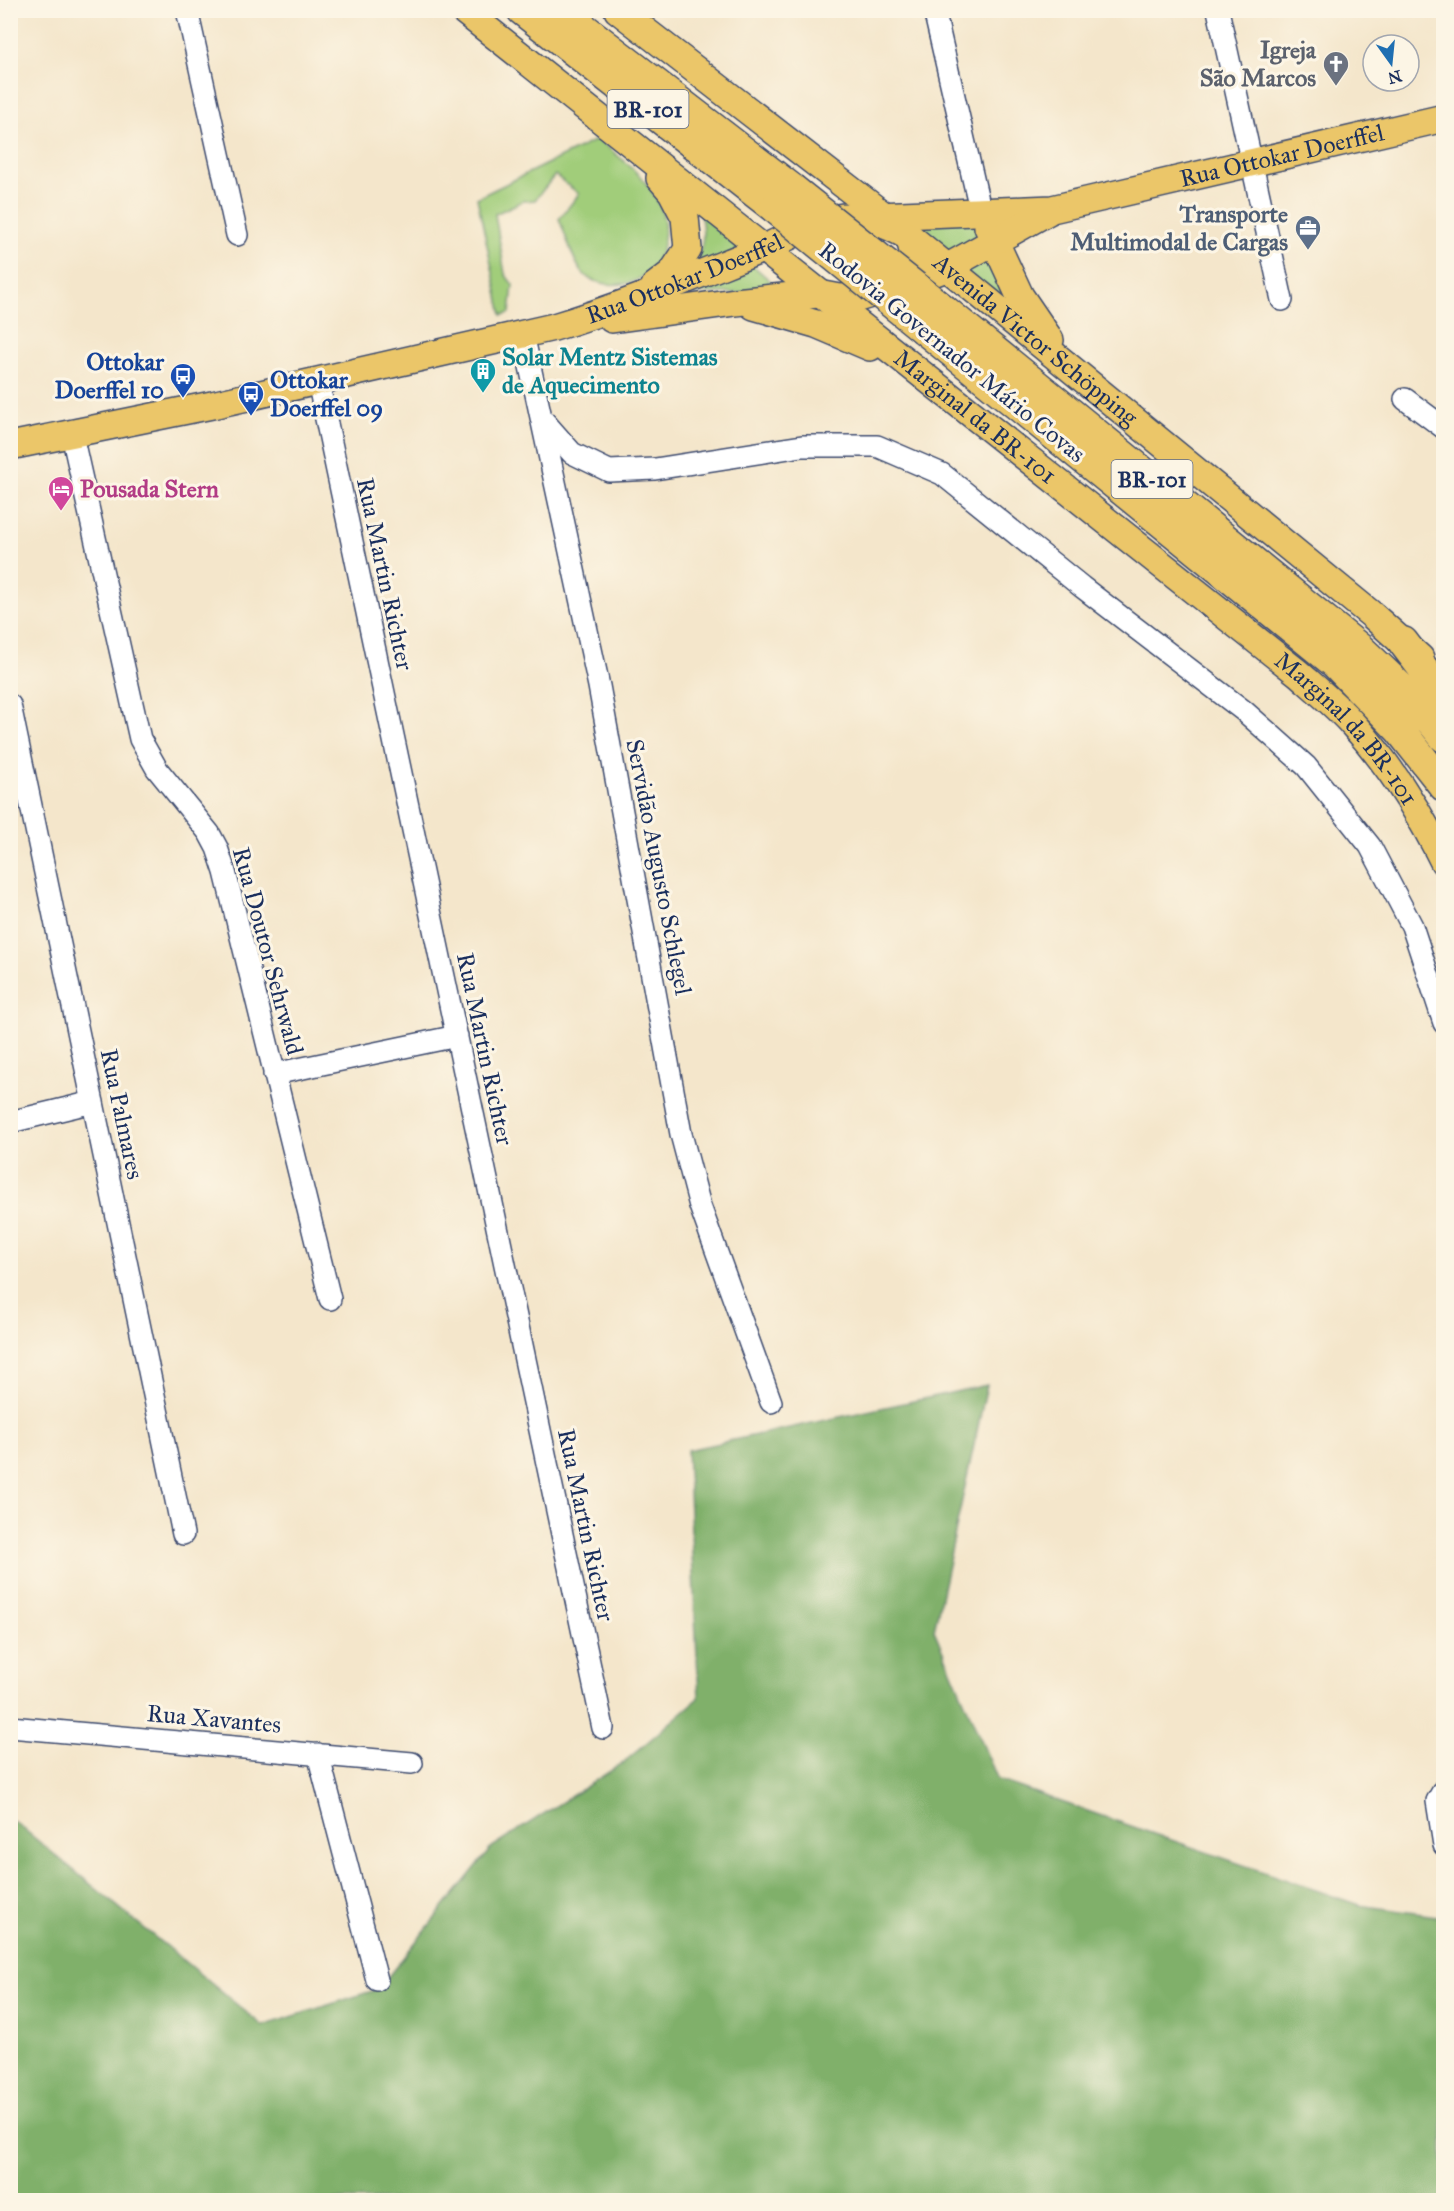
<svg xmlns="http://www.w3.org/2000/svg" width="1454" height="2211" font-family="'IM FELL Great Primer',serif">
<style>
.green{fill:#a1cd7a;stroke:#5e7e6c;stroke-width:1.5}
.forest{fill:#80b06a;stroke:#4e7064;stroke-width:1.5}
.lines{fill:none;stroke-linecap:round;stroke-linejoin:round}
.minor-casing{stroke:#3c4a6e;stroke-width:24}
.major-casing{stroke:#3c4a6e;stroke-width:30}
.highway-casing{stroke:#3c4a6e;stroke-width:33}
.minor{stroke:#fff;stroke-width:21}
.major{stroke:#ebc669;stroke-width:27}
.highway{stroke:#ebc669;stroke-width:30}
.highway-bridge-casing{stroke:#3c4a6e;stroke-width:33;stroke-linecap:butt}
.highway-bridge{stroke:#ebc669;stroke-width:30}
.labels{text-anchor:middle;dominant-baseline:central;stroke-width:6;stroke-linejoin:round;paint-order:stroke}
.shield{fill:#fcf5e5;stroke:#5e6a86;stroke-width:1.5}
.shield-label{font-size:22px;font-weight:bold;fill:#1b2f5e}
.worship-label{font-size:24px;font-weight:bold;fill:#5b616d;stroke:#fcf5e5;text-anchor:end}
.street-label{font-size:24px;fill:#1b2f5e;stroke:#fcf5e5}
.service-label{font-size:24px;font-weight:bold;fill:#4e5e75;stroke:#fcf5e5;text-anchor:end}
.culture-label{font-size:24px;font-weight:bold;fill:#0d838f;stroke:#fcf5e5;text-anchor:start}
.transit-label{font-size:24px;font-weight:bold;fill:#164399;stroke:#fcf5e5;text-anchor:end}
.hotel-label{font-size:24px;font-weight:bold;fill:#b23c85;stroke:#fcf5e5;text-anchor:start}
</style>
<rect width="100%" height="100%" fill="#fcf5e5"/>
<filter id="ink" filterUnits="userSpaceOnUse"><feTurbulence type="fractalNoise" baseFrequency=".0167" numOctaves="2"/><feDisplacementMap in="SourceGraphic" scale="12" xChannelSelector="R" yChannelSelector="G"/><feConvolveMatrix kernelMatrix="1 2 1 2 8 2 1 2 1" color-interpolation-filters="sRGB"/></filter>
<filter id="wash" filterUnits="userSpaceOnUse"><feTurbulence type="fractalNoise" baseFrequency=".008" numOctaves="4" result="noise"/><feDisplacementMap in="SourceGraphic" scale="24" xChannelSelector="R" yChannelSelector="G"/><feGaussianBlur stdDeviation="1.35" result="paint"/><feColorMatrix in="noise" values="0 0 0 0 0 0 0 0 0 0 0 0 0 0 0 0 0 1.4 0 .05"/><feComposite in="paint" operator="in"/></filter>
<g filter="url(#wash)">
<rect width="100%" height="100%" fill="#f4e6cb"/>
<path class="green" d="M598,139c23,20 50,38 62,67 15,38 -7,84 -52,78 -6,-1 -16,-2 -21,-7 -13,-10 -21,-42 -28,-58l20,-25 -24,-19 -20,25 -12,1 -28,13 10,60 8,11 -3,28 -8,2 -25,-117z
M700,212l43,36 -53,24c13,-20 16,-37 10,-60z
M973,217l8,19 -35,20 -44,-35z
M992,248l32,72 -67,-55z
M749,262l35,31h-79l-29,3z"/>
<path class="forest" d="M987,1385l-53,245 64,150 361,125 84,12v283h-1432l-1,-378h5l248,204 115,-37 114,-142 131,-84 76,-65 -12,-248z"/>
</g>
<g filter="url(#ink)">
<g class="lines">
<g class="minor-casing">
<path id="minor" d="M187,10l50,225
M934,10l47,203
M1218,10l64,290
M523,334l76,352 82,448 19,72 71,196
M318,381l285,1347
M1405,399l39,29
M542,419l30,34 37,18 46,-2 147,-23h75l65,28 140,113 162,124 62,55 64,80 42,80 32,97
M72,435l68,304 17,30 52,64 8,15 8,24 105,427
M10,705l173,829
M274,1074l183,-38
M10,1122l83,-20
M10,1727l402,36
M318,1754l59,226
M1444,1789l-7,12 7,44"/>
</g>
<g class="major-casing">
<g id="major">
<path id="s1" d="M463,10l835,663c17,15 35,30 51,47 39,42 70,91 95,142"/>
<path id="s2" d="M618,10l265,205 489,400 48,43"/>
<path id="s3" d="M876,216l176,-7 392,-91"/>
<path d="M988,227l32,69 30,44"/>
<path d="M933,273l13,-5 101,-56"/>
<path d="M655,286l17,-13 16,-24 -3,-32 -13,-25 -12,-14"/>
<path d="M754,306l62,18 54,23"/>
<path d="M612,319l123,-17 58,-6 26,-2 21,4 21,-1 33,-10"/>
<path id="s4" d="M10,446l202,-41 342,-78c70,-21 138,-50 206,-77 24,-10 50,-27 76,-32 27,-4 51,6 73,19 8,23 7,31 -10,48"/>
</g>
</g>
<g class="highway-casing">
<path id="highway" d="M522,10l253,198
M560,10l232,179
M944,310l415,338c30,28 60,56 85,89
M924,329l411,334 64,66 45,57
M1403,642l41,54"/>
</g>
<use href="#minor" class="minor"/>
<use href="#major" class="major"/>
<use href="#highway" class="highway"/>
<g class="highway-bridge-casing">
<path id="highway-bridge" d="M792,189l152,121
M775,208l149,121"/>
</g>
<use href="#highway-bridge" class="highway-bridge"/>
</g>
</g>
<defs>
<g id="church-pin" transform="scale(1.35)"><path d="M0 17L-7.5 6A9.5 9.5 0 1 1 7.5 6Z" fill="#6b7280" stroke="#fcf5e5"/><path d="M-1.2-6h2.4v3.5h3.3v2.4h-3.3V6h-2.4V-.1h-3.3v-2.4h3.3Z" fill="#fff"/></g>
<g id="office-pin" transform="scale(1.35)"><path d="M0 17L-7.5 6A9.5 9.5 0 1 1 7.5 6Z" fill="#5c6f8a" stroke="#fcf5e5"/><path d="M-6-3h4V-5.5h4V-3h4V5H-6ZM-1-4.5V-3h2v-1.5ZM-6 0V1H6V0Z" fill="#fff"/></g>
<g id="building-pin" transform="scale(1.35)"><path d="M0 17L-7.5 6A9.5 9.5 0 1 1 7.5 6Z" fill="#0f9aa8" stroke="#fcf5e5"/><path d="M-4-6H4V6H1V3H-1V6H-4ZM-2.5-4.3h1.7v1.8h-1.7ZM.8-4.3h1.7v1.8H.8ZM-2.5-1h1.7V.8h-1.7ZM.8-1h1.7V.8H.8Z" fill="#fff"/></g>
<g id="bus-pin" transform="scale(1.35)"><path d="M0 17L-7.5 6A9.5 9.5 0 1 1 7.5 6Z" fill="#1a4fb4" stroke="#fcf5e5"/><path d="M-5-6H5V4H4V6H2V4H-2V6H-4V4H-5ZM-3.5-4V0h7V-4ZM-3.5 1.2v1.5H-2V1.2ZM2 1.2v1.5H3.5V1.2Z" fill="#fff"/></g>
<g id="hotel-pin" transform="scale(1.35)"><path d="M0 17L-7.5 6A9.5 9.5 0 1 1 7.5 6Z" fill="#d1479c" stroke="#fcf5e5"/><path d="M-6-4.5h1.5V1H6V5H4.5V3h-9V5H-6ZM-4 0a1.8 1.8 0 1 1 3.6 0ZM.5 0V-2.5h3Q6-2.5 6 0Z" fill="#fff"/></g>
</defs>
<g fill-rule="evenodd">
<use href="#church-pin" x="1336" y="64"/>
<use href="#office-pin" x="1308" y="228"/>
<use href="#building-pin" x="483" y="371"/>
<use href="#bus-pin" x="183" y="376"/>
<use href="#bus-pin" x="251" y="394"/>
<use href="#hotel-pin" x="61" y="489"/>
</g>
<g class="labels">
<g class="shield">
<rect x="607.5" y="90" width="81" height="38" rx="4.5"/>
<rect x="1111.5" y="460" width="81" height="38" rx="4.5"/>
</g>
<g class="shield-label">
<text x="648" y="109">BR-101</text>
<text x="1152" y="479">BR-101</text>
</g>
<g class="worship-label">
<text x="1316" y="50">Igreja<tspan x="1316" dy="28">São Marcos</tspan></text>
</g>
<g class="street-label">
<text stroke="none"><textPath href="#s3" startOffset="412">Rua Ottokar Doerffel</textPath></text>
<text stroke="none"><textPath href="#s4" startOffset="696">Rua Ottokar Doerffel</textPath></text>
<text stroke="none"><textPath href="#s2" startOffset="532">Avenida Victor Schöpping</textPath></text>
<text transform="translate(952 352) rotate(39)">Rodovia Governador Mário Covas</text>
<text stroke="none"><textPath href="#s1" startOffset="654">Marginal da BR-101</textPath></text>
<text transform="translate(385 574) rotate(78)">Rua Martin Richter</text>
<text stroke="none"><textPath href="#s1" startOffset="1140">Marginal da BR-101</textPath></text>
<text transform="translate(659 867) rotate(79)">Servidão Augusto Schlegel</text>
<text transform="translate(268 951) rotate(75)">Rua Doutor Sehrwald</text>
<text transform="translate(485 1049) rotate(78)">Rua Martin Richter</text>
<text transform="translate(122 1114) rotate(78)">Rua Palmares</text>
<text transform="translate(586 1525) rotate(78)">Rua Martin Richter</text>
<text transform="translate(214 1719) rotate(5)">Rua Xavantes</text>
</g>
<g class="service-label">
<text x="1288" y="214">Transporte<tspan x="1288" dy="28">Multimodal de Cargas</tspan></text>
</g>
<g class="culture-label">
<text x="502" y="357">Solar Mentz Sistemas<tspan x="502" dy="28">de Aquecimento</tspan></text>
</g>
<g class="transit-label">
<text x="164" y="362">Ottokar<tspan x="164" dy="28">Doerffel 10</tspan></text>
<text x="270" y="380" text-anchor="start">Ottokar<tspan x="270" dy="28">Doerffel 09</tspan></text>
</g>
<g class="hotel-label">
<text x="80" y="489">Pousada Stern</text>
</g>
</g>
<rect width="1454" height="2211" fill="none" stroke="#fcf5e5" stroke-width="36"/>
<g transform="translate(1391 63) rotate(165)"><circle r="28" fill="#fcf5e5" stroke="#a2a6af" stroke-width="1.5"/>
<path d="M0-4.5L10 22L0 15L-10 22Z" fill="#1f6fb2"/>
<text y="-9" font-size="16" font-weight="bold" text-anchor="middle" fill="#1b2f5e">N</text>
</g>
</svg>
